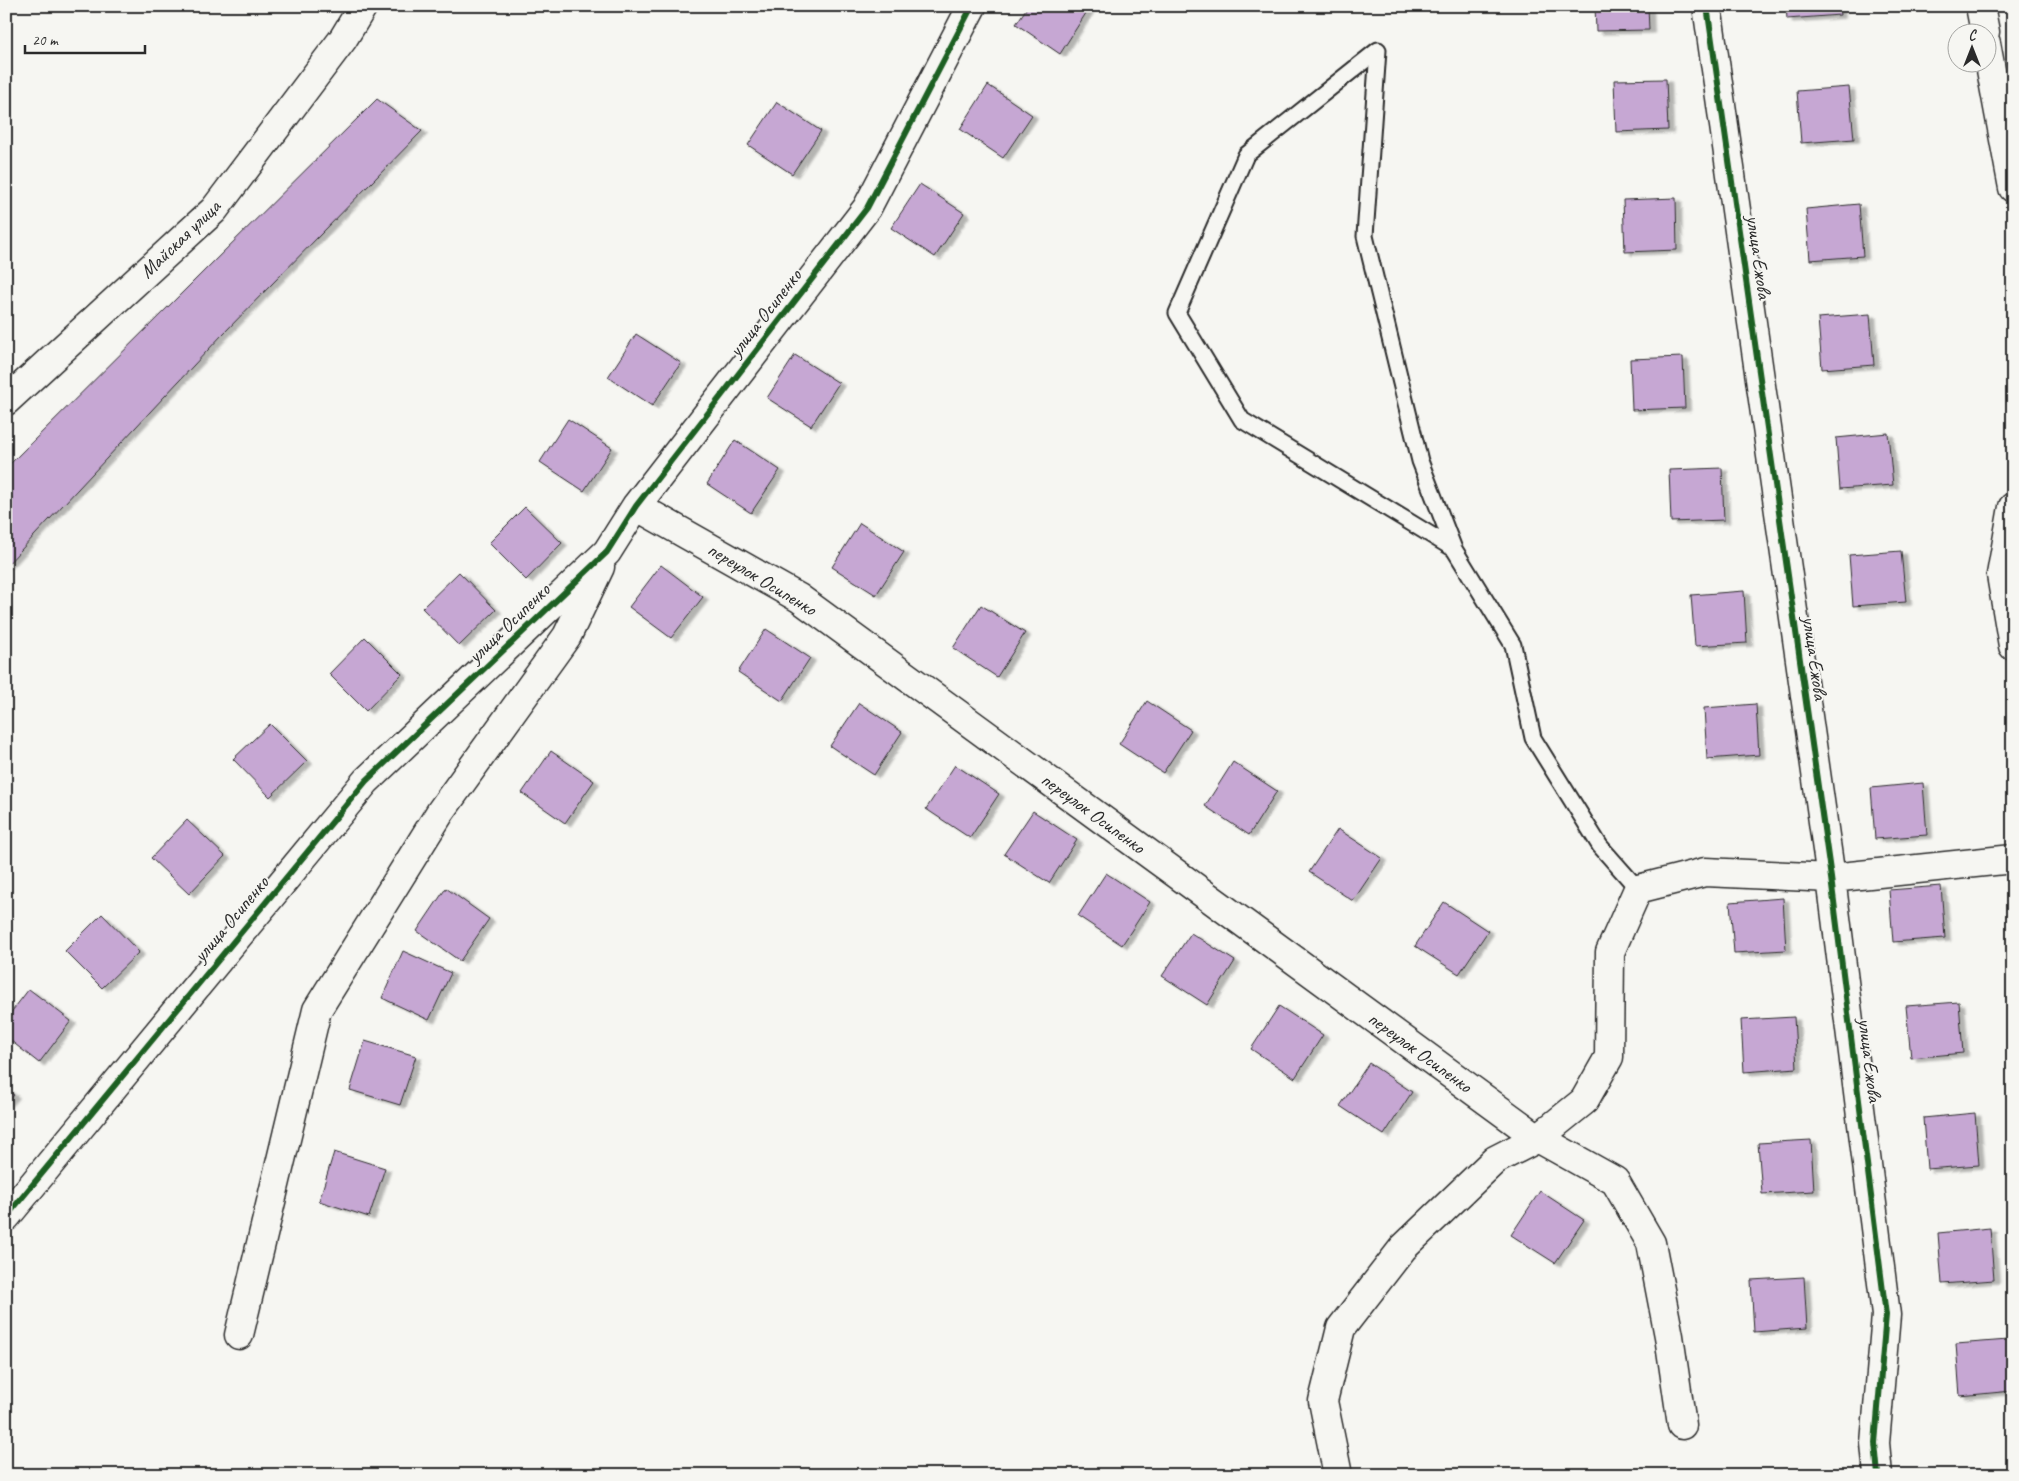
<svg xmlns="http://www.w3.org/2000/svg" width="2019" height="1481" font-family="Caveat,sans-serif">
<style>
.building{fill:#c6a7d3;stroke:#2b2b2b;filter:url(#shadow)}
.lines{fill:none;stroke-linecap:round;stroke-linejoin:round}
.lane-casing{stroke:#2b2b2b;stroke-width:19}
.street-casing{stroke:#2b2b2b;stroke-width:31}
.lane{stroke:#f6f6f2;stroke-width:15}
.street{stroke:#f6f6f2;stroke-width:28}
.cycleway-casing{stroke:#f6f6f2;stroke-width:9}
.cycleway{stroke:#1b5e20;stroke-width:6}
.labels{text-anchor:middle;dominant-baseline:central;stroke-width:4;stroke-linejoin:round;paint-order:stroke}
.street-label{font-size:20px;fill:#2b2b2b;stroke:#f6f6f2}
</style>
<defs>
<filter id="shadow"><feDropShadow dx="5.5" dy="3" stdDeviation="1" flood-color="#0004"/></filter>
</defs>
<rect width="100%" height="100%" fill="#f6f6f2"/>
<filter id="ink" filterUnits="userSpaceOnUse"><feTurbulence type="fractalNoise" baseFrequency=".02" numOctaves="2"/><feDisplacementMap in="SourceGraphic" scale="10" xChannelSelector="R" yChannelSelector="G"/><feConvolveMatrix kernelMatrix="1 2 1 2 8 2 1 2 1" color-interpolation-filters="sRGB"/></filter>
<g filter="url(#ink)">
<path class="building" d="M1028,6h55l5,4 -28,44 -44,-30z
M1595,6h53l1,24 -53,1z
M1786,6h53l1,9 -53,4z
M1666,79l2,51 -52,2 -2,-52z
M988,85l44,30 -29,43 -43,-29z
M1849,87l5,52 -53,4 -4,-52z
M377,99l45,32 -200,204 -216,231v-98z
M777,102l44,29 -29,43 -44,-29z
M920,184l44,29 -29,44 -44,-29z
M1676,198l1,52 -52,2 -2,-52z
M1859,204l4,52 -53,4 -4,-51z
M1870,314l4,51 -52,4 -4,-51z
M636,334l45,29 -29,43 -44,-29z
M795,355l44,28 -28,43 -44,-28z
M1683,357l2,51 -53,2 -2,-51z
M568,419l44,29 -28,43 -44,-29z
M1888,433l5,52 -53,4 -4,-51z
M735,440l45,30 -29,43 -44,-29z
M1722,468l2,52 -53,2 -2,-52z
M525,507l37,36 -36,37 -37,-37z
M860,523l44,29 -28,43 -44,-28z
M1901,551l5,51 -53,4 -4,-51z
M661,565l42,32 -32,41 -42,-31z
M459,572l37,38 -37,36 -37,-38z
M1744,591l3,52 -52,3 -4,-51z
M981,605l44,28 -28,44 -44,-29z
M766,629l44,29 -28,43 -44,-29z
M365,637l37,37 -36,37 -37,-37z
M1147,701l44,29 -28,43 -44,-29z
M859,703l43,29 -28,43 -44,-29z
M1756,704l3,51 -52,4 -3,-51z
M270,724l37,37 -37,36 -37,-38z
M551,751l43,30 -29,42 -43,-30z
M1233,762l44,29 -28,44 -44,-29z
M955,765l44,29 -29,44 -44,-29z
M1923,783l4,52 -52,4 -4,-51z
M1033,811l44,29 -28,43 -45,-29z
M187,820l38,36 -36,38 -38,-36z
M1338,829l44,29 -29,43 -44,-29z
M1106,873l44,29 -28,43 -44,-29z
M1941,886l4,52 -52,4 -4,-52z
M446,888l43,31 -29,42 -43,-30z
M1783,898l3,52 -52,3 -4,-51z
M1444,902l44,29 -29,43 -44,-28z
M102,914l37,38 -37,36 -37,-37z
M1191,933l44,28 -28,44 -45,-29z
M403,951l48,22 -22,47 -47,-22z
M29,989l42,32 -32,42 -33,-26v-18z
M1959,1002l4,51 -52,5 -5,-52z
M1279,1006l44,29 -28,43 -44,-29z
M1794,1017l3,51 -53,4 -3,-52z
M365,1041l51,15 -16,49 -50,-15z
M1369,1063l43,29 -28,43 -44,-29z
M6,1089l8,6 -8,9z
M1975,1113l4,52 -52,4 -4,-51z
M1811,1140l3,51 -52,3 -4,-51z
M334,1152l51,16 -16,49 -50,-16z
M1540,1191l44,29 -29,43 -44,-28z
M1990,1228l4,52 -52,4 -4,-51z
M1804,1277l3,51 -53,4 -3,-52z
M2008,1340l4,51 -52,5 -4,-52z"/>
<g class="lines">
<g class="lane-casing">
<path id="lane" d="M1454,549l-212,-129 -65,-107 69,-158 132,-105 -13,186 55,225 34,88 59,96 20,93 67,108 38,43"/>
</g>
<g class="street-casing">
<path id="street" d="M1707,6l124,872 55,437 -11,128 3,32
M1980,6l5,26
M1986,43l27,145
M6,401l208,-191 129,-171 20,-33
M636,506l163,92 739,540 77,43 36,62 18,93 13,89
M2013,507l-12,68 12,71
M6,1217l360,-436 241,-229 29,-46 231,-298 105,-202
M239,1335l78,-325 124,-199 126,-175 33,-69
M1338,1475l-15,-74 18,-73 62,-80 92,-88 43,-22 46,-37 25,-44 1,-105 28,-63 67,-17 126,6 182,-19"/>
</g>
<use href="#lane" class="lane"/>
<use href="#street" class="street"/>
<g class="cycleway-casing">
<path id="cycleway" d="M1707,6l124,872 55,437 -11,128 3,32
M6,1217l360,-436 241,-229 29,-46 231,-298 105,-202"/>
</g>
<use href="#cycleway" class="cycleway"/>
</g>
</g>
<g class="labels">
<g class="street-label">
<text transform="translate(180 239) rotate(-44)">Майская улица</text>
<text transform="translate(1759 257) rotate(82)">улица Ежова</text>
<text transform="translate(765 313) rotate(-52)">улица Осипенко</text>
<text transform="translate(762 579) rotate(31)">переулок Осипенко</text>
<text transform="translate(509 623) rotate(-44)">улица Осипенко</text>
<text transform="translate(1815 658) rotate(82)">улица Ежова</text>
<text transform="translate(1093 813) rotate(36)">переулок Осипенко</text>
<text transform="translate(231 919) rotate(-50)">улица Осипенко</text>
<text transform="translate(1420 1052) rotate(36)">переулок Осипенко</text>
<text transform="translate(1870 1060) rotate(83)">улица Ежова</text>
</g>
</g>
<rect width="2019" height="1481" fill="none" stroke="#f6f6f2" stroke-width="25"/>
<rect x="12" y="12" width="1994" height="1456" fill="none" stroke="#2b2b2b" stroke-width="2" filter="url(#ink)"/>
<g transform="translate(1972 48)"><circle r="24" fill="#f6f6f2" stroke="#a5a5a2"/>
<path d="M0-4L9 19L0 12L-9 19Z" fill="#2b2b2b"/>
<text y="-8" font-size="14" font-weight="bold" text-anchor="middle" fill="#2b2b2b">С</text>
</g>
<path d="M25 45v8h120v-8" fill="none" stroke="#2b2b2b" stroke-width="2.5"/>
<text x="32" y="45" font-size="15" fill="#2b2b2b" stroke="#f6f6f2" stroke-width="4" paint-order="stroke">20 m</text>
</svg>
